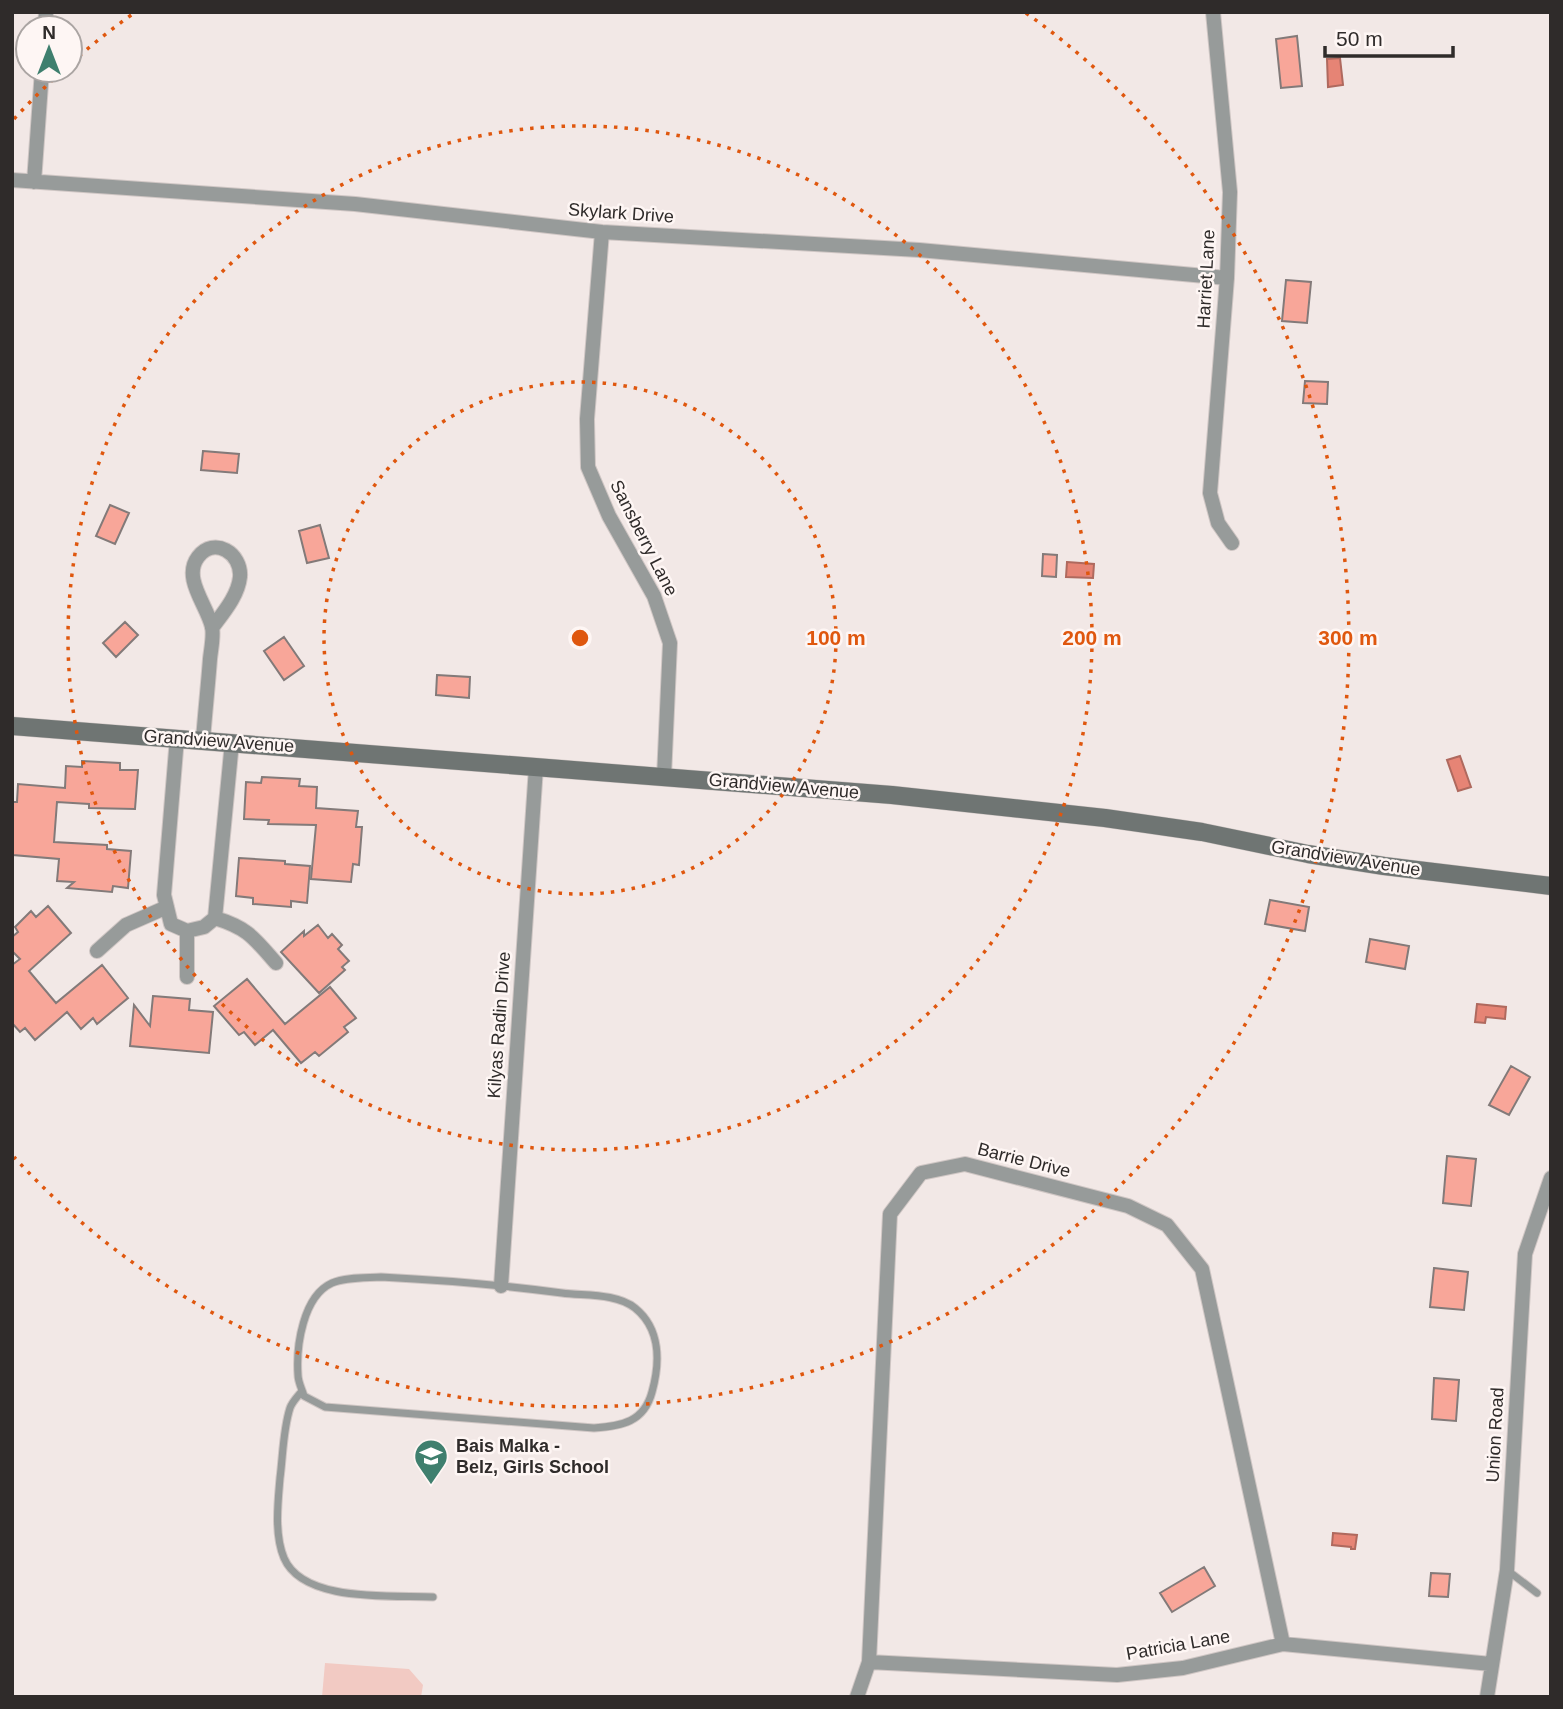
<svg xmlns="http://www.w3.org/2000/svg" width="1563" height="1709" font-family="Arial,sans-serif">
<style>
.green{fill:#f2cac3}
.water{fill:#e68475;stroke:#af695e;stroke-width:2}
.building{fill:#f8a699;stroke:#837a79;stroke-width:2}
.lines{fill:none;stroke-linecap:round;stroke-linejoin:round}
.lane-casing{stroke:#cfc6c4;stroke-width:9}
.street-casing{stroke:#cfc6c4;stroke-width:16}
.secondary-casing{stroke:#cfc6c4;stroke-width:19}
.lane{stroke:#979b9a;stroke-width:7}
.street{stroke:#979b9a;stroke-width:14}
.secondary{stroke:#6f7573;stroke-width:18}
.ring{fill:none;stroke:#df570e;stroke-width:3.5;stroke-dasharray:3.5 7}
.labels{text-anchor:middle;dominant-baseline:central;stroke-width:5;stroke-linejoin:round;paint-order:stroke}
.street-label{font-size:18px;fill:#2f2b2a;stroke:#fef6f4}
.poi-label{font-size:18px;font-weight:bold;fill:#2f2b2a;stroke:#fef6f4;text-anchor:start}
.centre{fill:#df570e;stroke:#fef6f4;stroke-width:3.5}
.ring-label{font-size:21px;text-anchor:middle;font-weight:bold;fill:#df570e;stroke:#fef6f4;stroke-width:5;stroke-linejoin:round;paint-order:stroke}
</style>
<rect width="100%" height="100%" fill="#f2e8e6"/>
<path class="green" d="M325,1663l84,6 14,16 -2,12h-99z"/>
<path class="water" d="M1340,58l3,27 -15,2 -1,-28z
M1067,562l27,2 -1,14 -27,-1z
M1460,756l11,31 -13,4 -11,-31z
M1477,1004l29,3 -1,12 -19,-2 -1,6 -10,-1z
M1333,1533l24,2 -2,14h-4v-2l-19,-2z"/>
<path class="building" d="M1297,36l5,50 -21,2 -5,-49z
M1286,280l25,2 -4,41 -25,-2z
M1305,381l23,1 -1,22 -24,-1z
M203,451l36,3 -2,19 -36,-3z
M110,505l19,8 -14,31 -19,-8z
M320,525l9,33 -22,5 -8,-32z
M1043,554l14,1 -1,22 -14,-1z
M125,622l13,13 -22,22 -13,-14z
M284,637l20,29 -20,14 -20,-29z
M437,675l33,2 -1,21 -33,-3z
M82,761l38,2v7h18l-3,39 -46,-1v-4l-32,-2 -3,40 53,3v4l24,2 -3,37 -15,-2 -1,6 -45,-4 7,-6 -17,-1 2,-22 -46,-4 -1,-53h5l1,-18 47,4 1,-22 16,1z
M262,777l38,2 -1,7 18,1 -1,21 42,3 -2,16h6l-3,38 -6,-1 -2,18 -40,-3 5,-54 -48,-1 1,-4 -25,-1 2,-37 15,1z
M239,858l46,3v3l25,2 -3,37 -16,-2v6l-38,-3v-6l-17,-2z
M1270,900l39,7 -4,24 -40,-7z
M48,906l23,27 -42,38 27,32 46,-38 26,33 -31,26 -4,-6 -12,11 -14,-17 -32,28 -10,-12 -5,4 -8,-9v-58l8,-6 -8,-8v-14l6,-5 -3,-5 16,-16 5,6z
M318,925l10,13 4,-4 10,11 -4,4 11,12 -7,6 3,3 -26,23 -38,-41 23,-21v5z
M1370,939l39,7 -4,23 -39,-7z
M247,979l38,45 45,-37 26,31 -12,9 4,5 -29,24 -4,-4 -14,11 -28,-33 -18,15 -11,-13 -5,3 -25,-29z
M153,996l37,3 -1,11 24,2 -4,41 -79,-7 4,-41 16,21z
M1511,1066l19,11 -21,38 -20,-10z
M1447,1156l29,3 -5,47 -28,-3z
M1434,1268l34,4 -4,38 -34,-3z
M1434,1378l25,2 -3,41 -24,-2z
M1204,1567l11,19 -43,26 -12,-19z
M1431,1573l19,1 -2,23 -19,-1z"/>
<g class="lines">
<g class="lane-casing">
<path id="lane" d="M381,1277c60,3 121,8 181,16 23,3 54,0 73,15 26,21 25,55 17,84 -8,30 -30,34 -58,36l-269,-21 -21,-11c-2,-7 -6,-14 -6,-21 -2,-29 5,-79 34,-92 14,-6 34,-5 49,-6z
M302,1391c-4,5 -10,11 -12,17 -7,22 -7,47 -10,70 -2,24 -6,56 4,80 19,45 108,37 149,39
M1507,1570l30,23"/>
</g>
<g class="street-casing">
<path id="street" d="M1213,12l17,180 -3,86 -17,215 8,30 14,20
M45,28l1,-16
M12,180l343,24 247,28 317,18 308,28
M34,182l8,-112
M602,232l-15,187 1,48 21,49 45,80 16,47 -6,134
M177,738l-13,157 7,29 16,7 17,-4 11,-9 17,-176
M203,740c2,-27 5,-54 7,-81 1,-10 4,-23 2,-32 -5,-22 -30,-49 -14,-70 16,-21 44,-4 42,20 -2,19 -17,36 -28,51
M215,918c33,10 39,20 61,45
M97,951l29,-26 41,-18
M187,977v-46
M501,1286l35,-519
M869,1662l248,13 66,-7 100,-24 208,20
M857,1697l12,-35 21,-448 31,-41 44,-9 163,42 39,19 35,44 81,375
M1487,1697l20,-127 18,-316 26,-76"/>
</g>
<g class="secondary-casing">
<path id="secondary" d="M12,726l880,69 213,23 97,14 106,22 76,12 167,20"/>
</g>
<use href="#lane" class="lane"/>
<use href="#street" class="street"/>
<use href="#secondary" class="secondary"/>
</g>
<g class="ring">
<circle cx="580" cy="638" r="256"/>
<circle cx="580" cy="638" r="512"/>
<path d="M14 119A768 768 0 0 1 61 72M71 63A768 768 0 0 1 134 13M1026 13A768 768 0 1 1 14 1157"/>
</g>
<defs>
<g id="school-pin" transform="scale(1.75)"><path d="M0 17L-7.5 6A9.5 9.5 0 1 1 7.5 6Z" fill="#3f7f6e" stroke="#fef6f4"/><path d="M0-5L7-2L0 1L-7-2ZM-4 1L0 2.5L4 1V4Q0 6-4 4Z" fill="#fff"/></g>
</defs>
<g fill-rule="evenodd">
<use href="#school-pin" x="431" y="1456"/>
</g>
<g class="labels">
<g class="street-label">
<text transform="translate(621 213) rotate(4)">Skylark Drive</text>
<text transform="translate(1206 279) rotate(-87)">Harriet Lane</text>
<text transform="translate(644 538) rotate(63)">Sansberry Lane</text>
<text transform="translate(219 741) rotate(4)">Grandview Avenue</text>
<text transform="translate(784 786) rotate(5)">Grandview Avenue</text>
<text transform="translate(1346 858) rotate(9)">Grandview Avenue</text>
<text transform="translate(499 1025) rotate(-86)">Kilyas Radin Drive</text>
<text transform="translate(1024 1160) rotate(14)">Barrie Drive</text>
<text transform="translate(1495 1435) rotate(-87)">Union Road</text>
<text transform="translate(1178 1645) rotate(-10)">Patricia Lane</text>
</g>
<g class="poi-label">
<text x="456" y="1446">Bais Malka -<tspan x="456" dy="21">Belz, Girls School</tspan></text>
</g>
</g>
<circle cx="580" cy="638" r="10" class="centre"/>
<g class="ring-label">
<text x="836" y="645">100 m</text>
<text x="1092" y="645">200 m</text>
<text x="1348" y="645">300 m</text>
</g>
<rect width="1563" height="1709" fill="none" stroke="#2f2b2a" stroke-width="28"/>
<g transform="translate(49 49)"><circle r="33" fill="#fef6f4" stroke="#aba5a3" stroke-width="2"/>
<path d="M0-5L12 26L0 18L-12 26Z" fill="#3f7f6e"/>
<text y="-10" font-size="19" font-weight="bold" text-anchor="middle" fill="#2f2b2a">N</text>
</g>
<path d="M1325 46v10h128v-10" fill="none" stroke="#2f2b2a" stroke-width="3.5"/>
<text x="1336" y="46" font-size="21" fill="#2f2b2a" stroke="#fef6f4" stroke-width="5" paint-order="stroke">50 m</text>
</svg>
